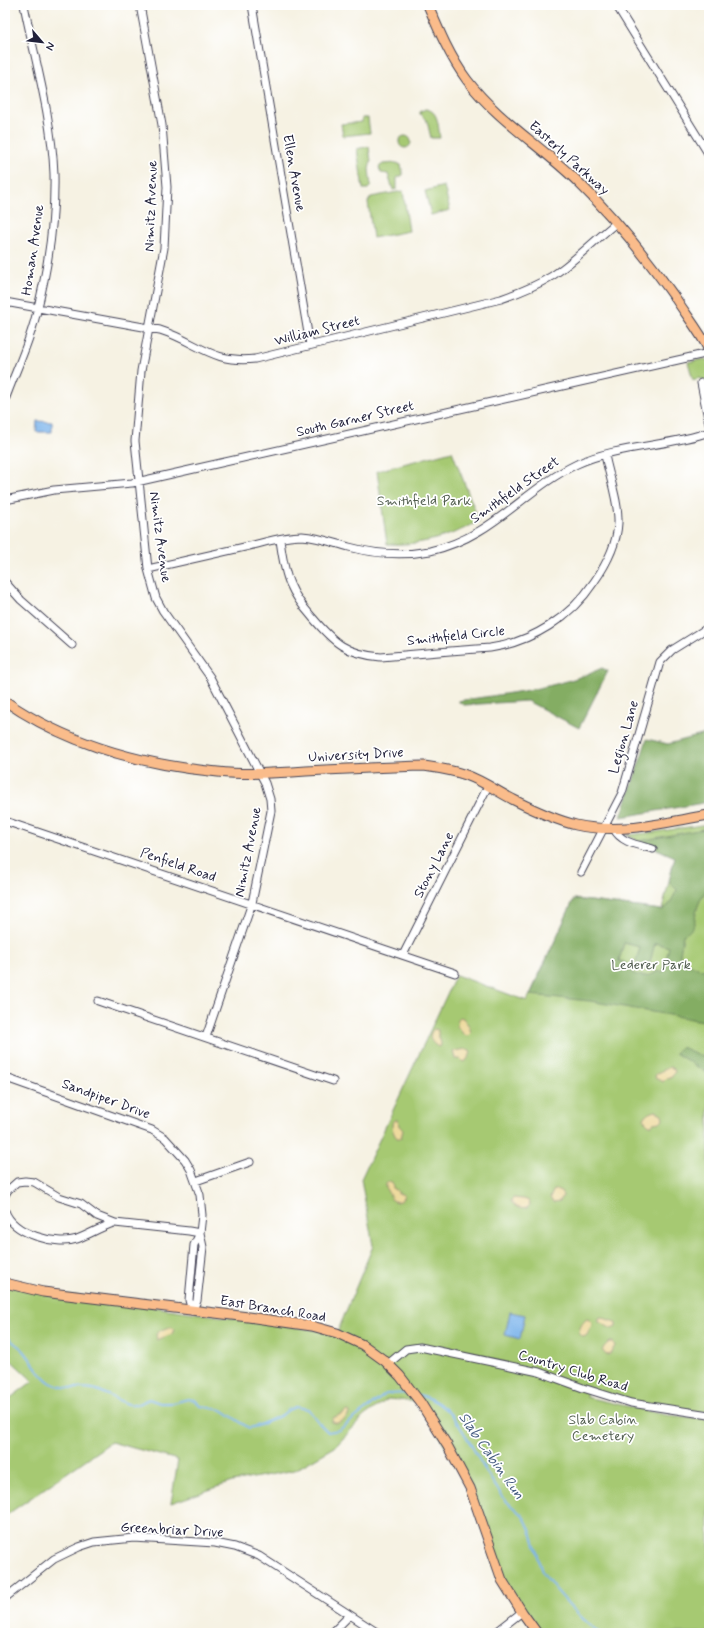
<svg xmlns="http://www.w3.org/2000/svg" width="714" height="1638" font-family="Mynerve,sans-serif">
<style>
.green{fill:#a6c972;stroke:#647656}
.forest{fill:#84ad64;stroke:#536850;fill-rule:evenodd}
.sand{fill:#eeda9e;stroke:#887e6c}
.water{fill:#7cb4eb;stroke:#4f6b93}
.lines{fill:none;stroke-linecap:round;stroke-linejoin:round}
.stream{stroke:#7cb4eb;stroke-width:2}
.minor-casing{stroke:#424154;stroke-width:9}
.major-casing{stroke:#424154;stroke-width:11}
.minor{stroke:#fff;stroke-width:7}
.major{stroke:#fabc8b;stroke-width:9}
.labels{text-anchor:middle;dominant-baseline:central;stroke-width:3.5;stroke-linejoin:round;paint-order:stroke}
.street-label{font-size:14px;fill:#22223b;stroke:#fff}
.park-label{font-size:14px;fill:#505c4e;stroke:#fff}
.water-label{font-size:15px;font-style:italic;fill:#465c81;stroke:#fff}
</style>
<rect width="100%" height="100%" fill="#fff"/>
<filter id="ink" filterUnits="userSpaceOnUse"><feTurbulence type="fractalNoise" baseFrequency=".025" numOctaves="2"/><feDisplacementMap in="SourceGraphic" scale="8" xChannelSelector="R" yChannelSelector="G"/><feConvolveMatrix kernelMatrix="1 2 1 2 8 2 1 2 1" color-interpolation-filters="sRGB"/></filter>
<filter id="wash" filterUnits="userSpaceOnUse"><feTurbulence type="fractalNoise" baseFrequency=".012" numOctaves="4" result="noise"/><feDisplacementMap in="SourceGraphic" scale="16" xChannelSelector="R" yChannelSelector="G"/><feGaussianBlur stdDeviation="0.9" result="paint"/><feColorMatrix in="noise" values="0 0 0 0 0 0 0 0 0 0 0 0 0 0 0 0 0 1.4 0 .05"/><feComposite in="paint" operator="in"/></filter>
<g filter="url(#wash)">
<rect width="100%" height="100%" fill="#f6f2e3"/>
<path class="green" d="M425,109c14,1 13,17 15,29h-9l-4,-17 -7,-7v-2z
M362,118h6l2,15 -27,3 -2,-12 21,-2z
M399 142a6 6 0 1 1 12 0a6 6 0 1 1-12 0Z
M365,147h4l2,14 -2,8 2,17 -3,3h-5l-6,-40z
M397,163l4,2 2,10 -6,3v11l-4,1 -5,-16 -7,-1 -2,-6 4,-3z
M444,186l6,24 -19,5 -6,-24z
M403,191l6,40 -36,7 -5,-36 3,-5z
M704,359l5,2v42l-4,-21 -5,-4 -7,2 -5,-18z
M452,451l27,70c-29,16 -59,25 -92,23l-10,-73z
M709,824v588l-40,-2 -81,-20 -2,7 80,18 43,4v214h-172l-27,-38 -40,-107 -51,-86 -31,-3 -24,17 -29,31 -40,23 -63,12 -61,21 7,-43 -67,-18 -106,74v-114l28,-21 -28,-26v-69l332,47 36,-87 -12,-67 95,-204 71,26 47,-102 88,11 13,-53 -49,-22 22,-2z"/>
<path class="forest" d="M602,668l6,3 -29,57 -52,-27 -63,4 -6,-4c49,-8 99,-12 144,-33z
M709,733v69l-88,15 26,-78 21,5z
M709,828v59c-5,6 -10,14 -12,22 -3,12 -1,20 -14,26l-4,26 30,11v50l-119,-21 -60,-6 44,-96 88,11 7,-5 8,-15 -8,-9 6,-24 -36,-16zM624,943l16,4 -4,15c3,6 7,7 13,4l6,-23 14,4 -6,25 -5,-1c-11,8 -28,7 -32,-8l-7,-2z
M681,1047l28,12v15l-34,-21z"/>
<path class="sand" d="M460,1017l3,1 6,8 2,7 -3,3 -4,-1 -7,-9 1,-7z
M434,1029l4,1c-1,6 3,9 3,15l-2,2c-8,-3 -12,-12 -5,-18z
M467,1049l3,1 1,3 -5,8 -3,1 -3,-3h-5l-2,-8z
M670,1067l4,2 1,2 -3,6 -5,1 -4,4 -8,-4 1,-4z
M656,1111l6,3 1,5 -3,3 -7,1 -3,3 -6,-6c1,-6 5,-7 12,-9z
M394,1120h4l3,8 2,2 -2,8h-4c-4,-4 -7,-14 -3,-18z
M388,1182l4,1 1,5 5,3v3h4l2,2 -3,5 -5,1 -5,-3c-1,-6 -6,-8 -5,-15z
M556,1189l5,2 2,5 -3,5 -7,1 -3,-4 3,-7z
M513,1198l11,1 5,2 1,4 -3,3c-7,2 -12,-1 -16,-7z
M601,1317l14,5 1,2v3l-4,2 -13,-7v-4z
M587,1319l4,2 1,4 -5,10 -3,2 -5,-3c0,-5 3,-12 8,-15z
M171,1327l3,2 -2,5 -15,6 -1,-6 5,-4z
M610,1342h3l2,4 -5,8 -4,1 -4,-5z
M347,1411l2,1c0,5 -7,10 -12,11l-5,-1 1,-4z"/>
<path class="water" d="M37,421l15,1v10h-16z
M510,1312l15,3 -5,24 -15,-4z"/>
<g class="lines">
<path class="stream" d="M5,1334c5,7 12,10 18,16 10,11 15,25 28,33 13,8 32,3 46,7 9,3 29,16 37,15 5,-1 11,-4 15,-6l11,4h13l15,-4 7,1 5,6 22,4 27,18 8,-2 25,-11 6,-5 7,-3 13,2 11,14 9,9 11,-2 47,-36 23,-1
M419,1395c36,8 50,49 68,78 5,8 11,17 17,25 6,9 17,13 22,23 6,11 9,23 12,35 1,5 2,13 5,17 15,21 37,44 56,60"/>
</g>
</g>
<g filter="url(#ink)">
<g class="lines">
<g class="minor-casing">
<path id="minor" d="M140,5l22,120 5,62 -3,61 -23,123 -6,70 13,128 8,29 7,13 47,66 55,106 5,16 1,12 -19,92 -46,134
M252,5l58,340
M616,5l93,150
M5,302l155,28c38,12 52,34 95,29l246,-60c17,-6 35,-13 51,-23 23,-15 43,-36 64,-53
M701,383l8,41
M5,400c10,-28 24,-56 31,-85 12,-46 19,-93 18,-141 -2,-56 -19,-114 -30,-169
M5,500l49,-10 78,-7 577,-130
M280,540c2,14 4,31 10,44 5,12 14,24 22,33 22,26 34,37 69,40 23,-2 46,-4 69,-6 13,-1 27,-2 40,-3 42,-6 81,-31 104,-66 12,-17 23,-38 24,-59 1,-21 -9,-47 -13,-68
M148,569c34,-8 67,-15 101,-23 17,-4 35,-10 53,-10 16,1 32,7 47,11 26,7 54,9 81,4 63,-14 93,-61 147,-87 41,-19 90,-17 132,-32
M5,582l16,18 51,45
M5,821l450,152
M614,829c7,14 25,16 39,20
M581,872l41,-79 38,-131 12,-12 37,-23
M403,955l85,-169
M98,1001l235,80
M5,1076l4,3 143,51 13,8 20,22 6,10 9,25 2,20 -2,18 3,14 -6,54 -5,10
M196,1181l54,-19
M5,1195l3,-5 9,-8 8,-1 9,1 25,15 22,7 16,12 18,7 74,8 11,2
M5,1211c8,23 51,35 72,28 13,-5 24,-12 37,-16
M192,1311l-3,-11 5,-55 6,-12
M388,1364l18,-15 14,-2 119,25 44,16 48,15 78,12
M5,1598l49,-39 25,-12 15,-5 40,-4 81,5 20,4 24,9 119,77
M332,1633l18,-18
M495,1633l27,-21"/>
</g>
<g class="major-casing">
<path id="major" d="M428,5c11,26 22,52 39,75 31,41 76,67 112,103 36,35 68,75 97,116 11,17 24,33 33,51
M5,701c62,43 138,64 213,71 29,3 59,1 88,-1 39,-2 79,-4 118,-5 14,2 28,4 42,9 17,6 32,17 48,25 20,10 41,20 62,25 45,10 90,-3 133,-10
M5,1283l38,9 205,25 64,9 25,7 26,12 22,16 15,15 20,26 27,43 23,43 32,92 20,32 15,21"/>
</g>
<use href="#minor" class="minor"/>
<use href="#major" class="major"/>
</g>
</g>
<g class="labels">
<g class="street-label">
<text transform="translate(569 158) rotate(42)">Easterly Parkway</text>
<text transform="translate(294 173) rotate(80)">Ellen Avenue</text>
<text transform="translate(151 206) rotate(-88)">Nimitz Avenue</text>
<text transform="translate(33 250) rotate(-82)">Homan Avenue</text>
<text transform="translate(317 331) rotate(-14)">William Street</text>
<text transform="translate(355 419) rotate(-13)">South Garner Street</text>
<text transform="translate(515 490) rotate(-35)">Smithfield Street</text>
<text transform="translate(160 537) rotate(82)">Nimitz Avenue</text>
<text transform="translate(456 636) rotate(-6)">Smithfield Circle</text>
<text transform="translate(624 737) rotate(-74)">Legion Lane</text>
<text transform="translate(356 755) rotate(-3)">University Drive</text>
<text transform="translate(248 852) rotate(-79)">Nimitz Avenue</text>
<text transform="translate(178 865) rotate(19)">Penfield Road</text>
<text transform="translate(434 865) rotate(-63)">Stony Lane</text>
<text transform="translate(106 1099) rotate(20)">Sandpiper Drive</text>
<text transform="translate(273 1309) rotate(9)">East Branch Road</text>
<text transform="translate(573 1371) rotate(17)">Country Club Road</text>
<text transform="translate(172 1530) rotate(3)">Greenbriar Drive</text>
</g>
<g class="park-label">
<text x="424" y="501">Smithfield Park</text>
<text x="651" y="965">Lederer Park</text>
<text x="603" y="1420">Slab Cabin<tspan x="603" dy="16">Cemetery</tspan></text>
</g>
<g class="water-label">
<text transform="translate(491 1456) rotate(55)">Slab Cabin Run</text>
</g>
</g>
<rect width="714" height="1638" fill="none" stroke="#fff" stroke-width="20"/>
<g transform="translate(42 42) rotate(118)" stroke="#ffffff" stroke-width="3" paint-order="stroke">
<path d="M0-3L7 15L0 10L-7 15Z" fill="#22223b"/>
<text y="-6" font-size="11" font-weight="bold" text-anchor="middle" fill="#22223b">N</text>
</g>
</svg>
